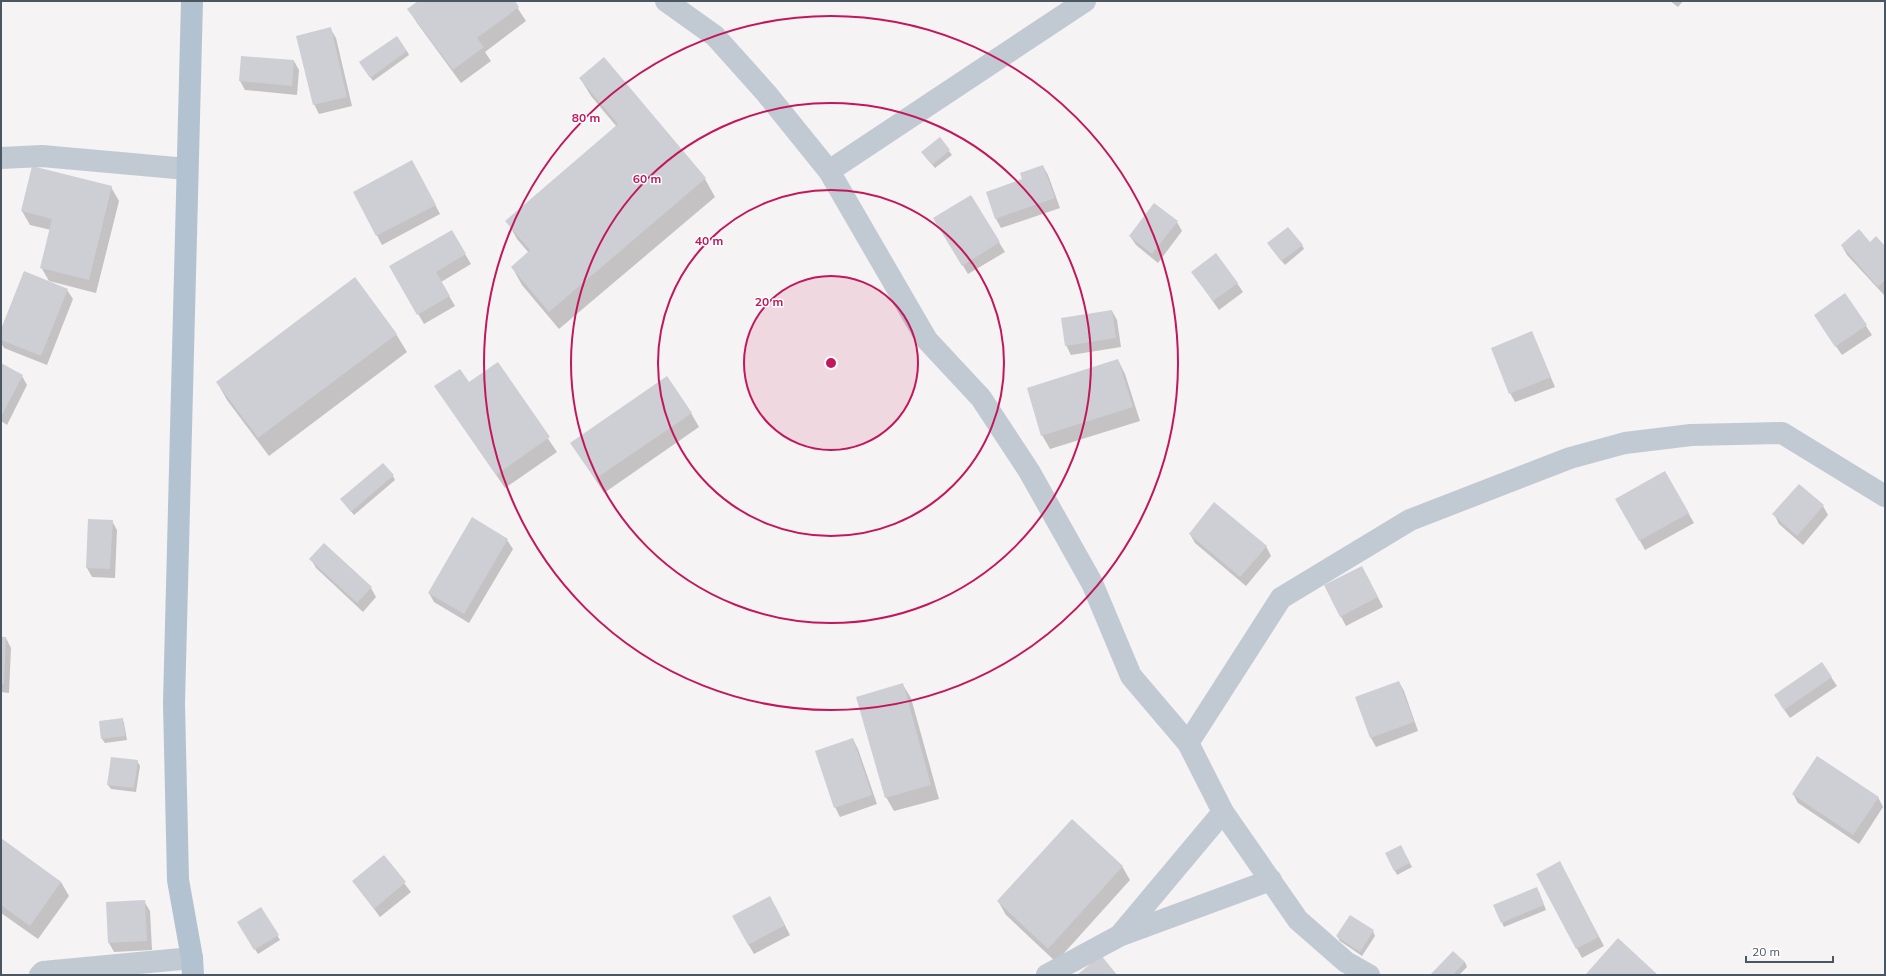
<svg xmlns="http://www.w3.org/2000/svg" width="1886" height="976" font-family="Mulish,sans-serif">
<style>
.shadow{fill:#0003}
.building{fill:#cdcfd5}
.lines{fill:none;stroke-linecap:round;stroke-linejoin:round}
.minor{stroke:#c1cad2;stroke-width:22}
.major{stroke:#b3c2d1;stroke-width:22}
.ring{fill:none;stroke:#c2185b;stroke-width:2}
.centre{fill:#c2185b;stroke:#fff;stroke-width:2}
.ring-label{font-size:12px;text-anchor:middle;font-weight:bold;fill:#c2185b;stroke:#fff;stroke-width:3;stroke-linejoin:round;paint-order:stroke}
</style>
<rect width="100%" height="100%" fill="#f5f3f3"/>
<path class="shadow" d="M420,1h93l13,20 -41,31 6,9 -30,22 -44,-60 -8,-14z
M1670,1h13l-5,6z
M330,28l6,10 16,68 -33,8 -5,-10z
M407,51l2,4 -36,26 -10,-14z
M294,61l5,9 -2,25 -52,-5 -5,-9z
M580,78l125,101 10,18 -156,132 -37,-44 -10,-18 17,-14 -12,-14 -10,-18 110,-94 -26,-31z
M949,151l3,4 -17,13 -10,-12z
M1043,166l5,9 12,33 -59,20 -5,-9 28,-40z
M417,170l23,44 -58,31 -28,-53z
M111,187l8,14 -23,92 -47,-12 -8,-14 10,-37 -21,-5 -8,-14z
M970,196l35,56 -37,22 -28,-47z
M1177,222l5,9 -24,32 -22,-18 -6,-9z
M451,231l20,33 -30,18 14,24 -31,18 -33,-57z
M1870,243l15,4 -1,48 -37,-40 -5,-9z
M1302,245l2,4 -19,16 -14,-17z
M1192,272l45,11 6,9 -24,18z
M67,290l6,9 -26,66 -43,-17 -3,-5v-11z
M1845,294l27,41 -30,20 -21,-30z
M1112,311l5,9 4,27 -50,8 -5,-10z
M1532,333l23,54 -40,15 -5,-9z
M396,334l11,18 -138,104 -42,-56 -10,-18z
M1118,360l7,14 15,47 -90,28 -8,-14z
M497,363l60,89 -52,36 -69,-101 33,-4z
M1,365l21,11 5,9 -20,40 -6,-4z
M691,413l8,14 -95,66 -32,-50z
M1665,472l29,51 -49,27 -28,-51z
M393,476l2,4 -41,35 -10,-12z
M1823,506l5,9 -25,30 -24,-21 -5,-10z
M112,521l5,9 -2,48 -23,-1 -5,-9z
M1190,534l76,12 5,10 -25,30 -51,-43z
M507,540l6,9 -44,74 -35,-21 -5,-9z
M311,559l60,29 5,9 -13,15 -47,-44z
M1367,576l16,31 -37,19 -21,-40z
M1,638h5l5,10 -2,45 -8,-1z
M1831,677l6,9 -47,32 -10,-14z
M1399,682l5,9 14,40 -42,16 -5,-9z
M903,685l8,13 28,101 -45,12 -8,-14z
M122,719l2,4 3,17 -22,3 -3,-4z
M853,739l5,10 19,55 -37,13 -5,-10z
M137,761l3,5 -4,26 -25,-3 -3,-4z
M1793,794l85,3 5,10 -24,37 -61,-41z
M1,839l60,43 8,14 -31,43 -37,-26z
M1403,850l9,17 -15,8 -11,-22z
M383,856l28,36 -31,25 -27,-36z
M1122,866l8,14 -74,82 -50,-47 -8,-14z
M1564,871l40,75 -22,12 -45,-84z
M1539,892l7,18 -42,17 -2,-4z
M144,901l6,10 2,39 -38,2 -5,-9z
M775,906l15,29 -36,19 -6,-10z
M261,908l19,32 -22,14 -20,-32z
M1373,931l2,5 -13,20 -22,-15 -3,-5z
M1465,962l2,5 -8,8h-27z"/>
<path class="building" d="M418,1h97l4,6 -42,31 7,9 -31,23 -46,-61z
M331,27l16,70 -34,8 -17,-69z
M397,36l10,15 -37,27 -11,-16z
M241,56l53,4 -2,26 -53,-5z
M604,57l102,121 -157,134 -38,-45 19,-17 -25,-29 113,-97 -39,-46z
M940,137l10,13 -18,15 -11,-13z
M412,160l24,45 -60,31 -23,-44z
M1043,165l12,33 -60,21 -9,-27 36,-13 -2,-6z
M32,166l80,20 -23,94 -49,-12 12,-49 -31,-8z
M971,195l29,47 -38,24 -29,-48z
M1154,203l24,18 -26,33 -23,-18z
M1288,227l15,18 -22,16 -14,-18z
M1859,229l11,13 6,-6 9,10v34l-7,7 -37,-42z
M452,230l14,24 -30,18 14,24 -33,19 -28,-49z
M1216,253l22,30 -25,18 -22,-29z
M24,271l44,18 -27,67 -40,-16v-11z
M355,277l42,57 -139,104 -42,-56z
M1845,293l22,32 -32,22 -21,-32z
M1112,310l4,28 -51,8 -4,-28z
M1532,331l19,46 -42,17 -18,-46z
M1118,359l15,48 -92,29 -14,-48z
M498,362l52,75 -54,38 -62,-89 26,-17 9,13z
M1,363l22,12 -22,42z
M667,376l25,37 -97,66 -25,-36z
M383,463l11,12 -43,37 -11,-13z
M1665,471l24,42 -50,28 -24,-42z
M1799,484l25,21 -27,31 -25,-22z
M1214,502l53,44 -27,31 -51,-43z
M472,517l36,22 -44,75 -36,-21z
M88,519l25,1 -3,49 -24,-1z
M324,543l48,44 -15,16 -48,-44z
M1362,566l16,31 -38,20 -16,-32z
M1,637h5l-2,47h-3z
M1822,662l10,15 -48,33 -10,-15z
M1399,681l15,41 -44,16 -15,-41z
M903,683l28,102 -46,13 -29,-101z
M123,718l2,18 -24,3 -2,-18z
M853,738l19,57 -38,13 -19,-57z
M1817,756l62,41 -26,38 -61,-41z
M111,757l27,3 -4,28 -27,-3z
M1072,819l51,47 -75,83 -51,-48z
M1,838l60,44 -31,44 -29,-21z
M1401,845l9,18 -16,8 -9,-18z
M384,855l22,27 -32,27 -22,-28z
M1560,861l39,76 -23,12 -40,-75z
M1537,887l7,18 -43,18 -8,-18z
M770,896l15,29 -37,20 -16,-29z
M145,900l2,41 -39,2 -2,-41z
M261,907l18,28 -25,15 -17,-28z
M1350,915l24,15 -14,22 -24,-16z
M1618,938l40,37h-73z
M1453,951l12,11 -12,13h-23z
M1101,955l16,20h-40z"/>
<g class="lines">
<path class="minor" d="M666,1l49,35 51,57 63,78 98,169 54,58 48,73 63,112 39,93 57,67 35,69 75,108 48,42 23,13
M1,158l41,-2 145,13
M829,171l256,-170
M1188,743l93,-145 129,-78 160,-62 55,-15 66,-8 91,-2 103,63
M1120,935l103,-123
M40,975l3,-3 149,-14
M1047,975l72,-39 152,-56"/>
<path class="major" d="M192,1l-18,702 4,177 14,78 1,17"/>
</g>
<circle cx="831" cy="363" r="87" fill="#c2185b" fill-opacity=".12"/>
<g class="ring">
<circle cx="831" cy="363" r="87"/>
<circle cx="831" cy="363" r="173"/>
<circle cx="831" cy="363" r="260"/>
<circle cx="831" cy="363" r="347"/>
</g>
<circle cx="831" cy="363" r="6" class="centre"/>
<g class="ring-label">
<text x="586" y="122">80 m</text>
<text x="647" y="183">60 m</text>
<text x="709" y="245">40 m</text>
<text x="769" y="306">20 m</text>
</g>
<rect width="1886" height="976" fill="none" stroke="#4a5661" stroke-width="4"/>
<path d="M1746 956v6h87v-6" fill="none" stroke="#4a5661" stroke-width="2"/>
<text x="1752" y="956" font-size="12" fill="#4a5661" stroke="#ffffff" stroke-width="3" paint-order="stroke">20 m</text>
</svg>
